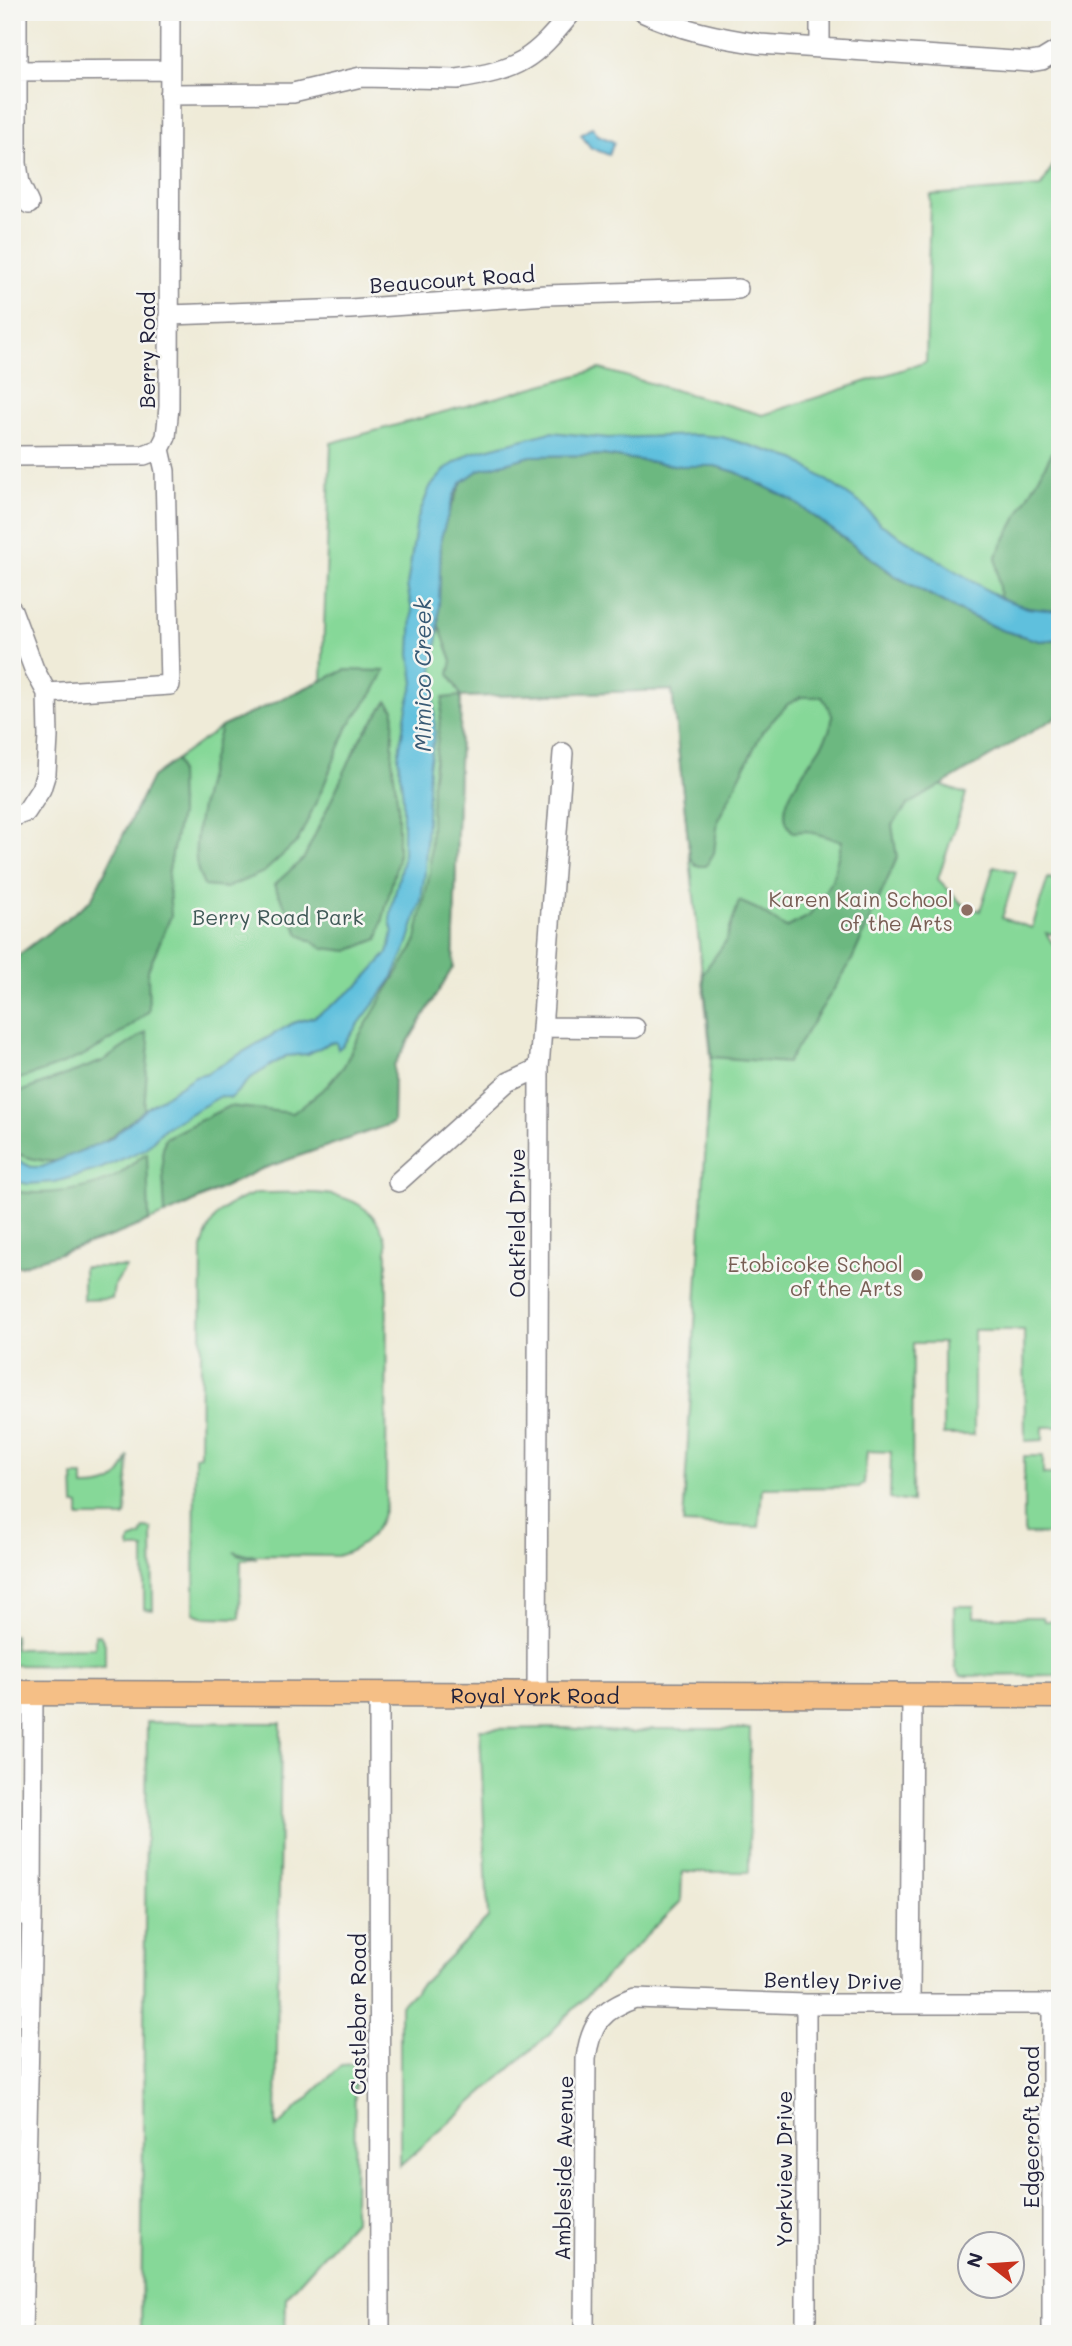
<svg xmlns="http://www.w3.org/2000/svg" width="1072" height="2346" font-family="Mali,sans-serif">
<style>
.green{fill:#86d898;stroke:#547d6a;stroke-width:2}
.forest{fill:#6cb880;stroke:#476d5e;stroke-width:2}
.water{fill:#5fc0dd;stroke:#40718c;stroke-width:2}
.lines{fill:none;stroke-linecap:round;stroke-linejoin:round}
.minor-casing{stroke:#88868a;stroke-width:22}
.major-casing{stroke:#88868a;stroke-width:27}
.minor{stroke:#fff;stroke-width:19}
.major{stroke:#f5bf86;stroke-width:24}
.education-dot{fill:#8d6e63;stroke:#f6f6f2;stroke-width:2.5}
.labels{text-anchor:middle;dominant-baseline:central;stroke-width:5;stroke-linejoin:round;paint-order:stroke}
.street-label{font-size:21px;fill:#22223b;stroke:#f6f6f2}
.education-label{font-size:21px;fill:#785e54;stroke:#f6f6f2;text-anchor:end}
.park-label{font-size:21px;fill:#405957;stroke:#f6f6f2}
.water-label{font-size:23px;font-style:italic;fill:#375974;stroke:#f6f6f2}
</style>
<rect width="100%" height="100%" fill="#f6f6f2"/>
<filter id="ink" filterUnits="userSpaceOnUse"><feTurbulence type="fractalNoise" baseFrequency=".0143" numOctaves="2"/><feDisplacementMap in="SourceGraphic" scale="14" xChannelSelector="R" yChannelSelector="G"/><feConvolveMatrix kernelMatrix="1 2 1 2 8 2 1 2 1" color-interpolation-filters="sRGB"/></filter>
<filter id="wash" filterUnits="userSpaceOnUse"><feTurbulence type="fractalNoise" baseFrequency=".00686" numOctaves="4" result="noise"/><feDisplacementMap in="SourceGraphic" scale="28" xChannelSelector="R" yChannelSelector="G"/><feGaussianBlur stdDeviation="1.57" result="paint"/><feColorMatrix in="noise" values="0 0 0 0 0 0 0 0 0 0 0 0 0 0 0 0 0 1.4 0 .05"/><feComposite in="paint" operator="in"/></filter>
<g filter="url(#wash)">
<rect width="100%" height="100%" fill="#efebd8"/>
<path class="green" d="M1060,144v571l-120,70 26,9 -28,85 24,25 18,7 14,-45 22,6 -14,46 30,10 16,-50 12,3v54l-14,-2 14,22v472h-17v13l-18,1 -1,-111h-50v105h-31v-92h-30l-1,159 -22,-3 1,-47 -24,-1 -3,32 -5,4 -97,1 -3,39 -76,-3 28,-467 -39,-367 -211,7 -8,270 -59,98 -1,58 -134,47 -71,35 -73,30 -95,31h-8v-306l79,-60 61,-123 69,-50 101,-47 9,-237 269,-74 163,46 163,-53 4,-167 111,-8 15,-27z
M257,1193c51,1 113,-11 130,51l-1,258c-5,28 -20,46 -49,54l-91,-1 -12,-4 6,4 17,3 -16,2 -1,58 -36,-1 -10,-4 1,-157 5,-1 2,-207c8,-33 23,-45 55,-55z
M83,1267h43l-12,19 -2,13 -29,1z
M129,1456l-3,59 -2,2h-45v-12h-5l-1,-29h10v11c26,0 37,-4 46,-31z
M1024,1456h19v18h17v61l-36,-1z
M144,1528l8,1 1,81 -9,-1v-60h-13l-2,-3 1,-6 11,-4z
M954,1606h20v11h69l1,4h16v54l-99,1 -6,-9z
M12,1635h2l1,14 80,-1v-13h5l5,9v22l-93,-1z
M147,1722l134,1 -5,405 66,-63 13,-1 -1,157 -68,76 -1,37h-144z
M565,1728l67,5 21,-4h97l-1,143h-67l-1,29 -134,135 -147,130v-160l88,-88 -8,-189z"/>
<path class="forest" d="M1060,438v170c-18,9 -43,-4 -60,-10l-4,-42z
M602,455l79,11h34l21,6 56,28 104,77 66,35 39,18 39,11 20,-2v76l-152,90 -16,20 5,33 -46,104 -64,101 -75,-6 -9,-84 23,-32 13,-40 18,8 29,19 23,-12 23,-36 10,-39 -36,-10 -13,1c-32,-31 42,-84 39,-116 -1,-6 -7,-14 -10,-19h-21l-13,7 -26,28 -44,88 -4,33 -8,13h-10l-6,-9 -18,-167 -211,7 -8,270 -59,98 -1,58 -134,47 -94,45 -3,-61 3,-16 64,-32 64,7 34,-27 17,-20 12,-25 59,-97 15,-72 2,-89 11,-85 18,-2 -12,-22 3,-13 -14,-38 3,-85 4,-17 17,-39 17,-12 52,-14z
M345,670l40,1 -12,22 -25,33 -24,59 -26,56 -34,31 -38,16 -22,-2c-2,-6 -6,-13 -7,-20 -7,-30 15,-108 24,-139z
M387,701l7,8 -2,50 6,47v53l-20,80 -30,12 -25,-3 -24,-14 -25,-49 30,-27 55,-117z
M176,760l3,11 1,43 -12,61 3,41 -23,54 1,41c-44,39 -82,54 -137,70v-121l79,-60 61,-123z
M146,1032l3,11 -5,67c-24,20 -56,48 -89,51 -13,1 -30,-4 -43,-9v-57l91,-34z
M147,1153l2,68 -34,14 -95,31h-8v-75c32,5 80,0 109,-18 9,-6 16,-15 26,-20z"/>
<path class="water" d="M592,127l6,8 16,7 -5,13 -18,-7 -10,-13z
M551,432l57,6 89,-3 25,2 73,22 68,46 16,18 121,75 28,10 28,3 4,-3v31l-20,2 -39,-11 -39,-18 -65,-35 -105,-77 -56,-28 -21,-6h-34l-79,-11 -71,1 -52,14 -17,12 -8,13 -13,43 -3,100 -5,25 2,70 -6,34 -4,105 -4,29 -14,45 -16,35 -49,65 -4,3 -2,-7 -7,1 -21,11 -22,2 -35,22 -20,20 -10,-2 -56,32 -20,21 -45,20 -45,13 -26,2 -17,-3v-24l19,10h11l68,-28 34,-29 51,-34 12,-3 86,-50 21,-6 14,-9 31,-23 29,-32 5,-20 -3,-13 2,-13 11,-48v-62l-5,-40 9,-50 7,-24 -4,-29 2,-43 -5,-25 10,-66 13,-33 17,-19 24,-15z"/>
</g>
<g filter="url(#ink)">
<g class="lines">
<g class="minor-casing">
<path id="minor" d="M17,12v151l3,21 9,20
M642,12c38,18 78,26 118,32l270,18 12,-2 18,-11
M820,12v35
M12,71l157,-1
M169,94l124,-1 68,-16 96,2c62,-9 76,-19 115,-67
M169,315l181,-6 196,-14 192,-6
M12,456l132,-1 16,-6
M12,610l22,59 13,24 1,44 -2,36 -5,16 -15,23 -14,5
M47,693l123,-8 -5,-214 -5,-22 6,-12 3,-30 1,-395
M543,1027l92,1
M398,1182l111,-100 30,-14
M537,1694l2,-626 24,-315
M379,1695l1,639
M12,1915h20
M910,2003l2,-308
M22,2334l10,-419 1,-222
M584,2334l2,-275c4,-34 16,-50 49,-61l171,6h254
M806,2334v-330
M1052,2334v-330"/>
</g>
<g class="major-casing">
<g id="major">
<path id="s1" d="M12,1693l1048,3"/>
</g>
</g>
<use href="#minor" class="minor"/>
<use href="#major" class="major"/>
</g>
</g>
<g class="education-dot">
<circle cx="967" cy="910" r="7"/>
<circle cx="917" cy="1275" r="7"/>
</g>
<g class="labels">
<g class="street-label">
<text transform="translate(452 279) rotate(-4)">Beaucourt Road</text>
<text transform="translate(146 350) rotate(-90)">Berry Road</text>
<text transform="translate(516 1223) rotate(-90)">Oakfield Drive</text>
<text stroke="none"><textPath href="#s1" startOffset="523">Royal York Road</textPath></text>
<text transform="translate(833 1980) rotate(1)">Bentley Drive</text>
<text transform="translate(357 2014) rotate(-90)">Castlebar Road</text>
<text transform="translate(1030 2127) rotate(-90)">Edgecroft Road</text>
<text transform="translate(563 2168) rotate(-89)">Ambleside Avenue</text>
<text transform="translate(783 2169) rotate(-90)">Yorkview Drive</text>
</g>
<g class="education-label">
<text x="953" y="898">Karen Kain School<tspan x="953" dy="24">of the Arts</tspan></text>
<text x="903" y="1263">Etobicoke School<tspan x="903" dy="24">of the Arts</tspan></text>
</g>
<g class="park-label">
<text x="278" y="916">Berry Road Park</text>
</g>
<g class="water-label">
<text transform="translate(422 675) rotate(-90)">Mimico Creek</text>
</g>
</g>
<rect width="1072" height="2346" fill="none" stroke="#f6f6f2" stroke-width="42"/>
<g transform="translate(991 2265) rotate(287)"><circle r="33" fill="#f6f6f2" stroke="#a1a1a9" stroke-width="2"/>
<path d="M0-5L12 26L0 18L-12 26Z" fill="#c8321e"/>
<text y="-10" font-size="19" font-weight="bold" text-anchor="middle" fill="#22223b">N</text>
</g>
</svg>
